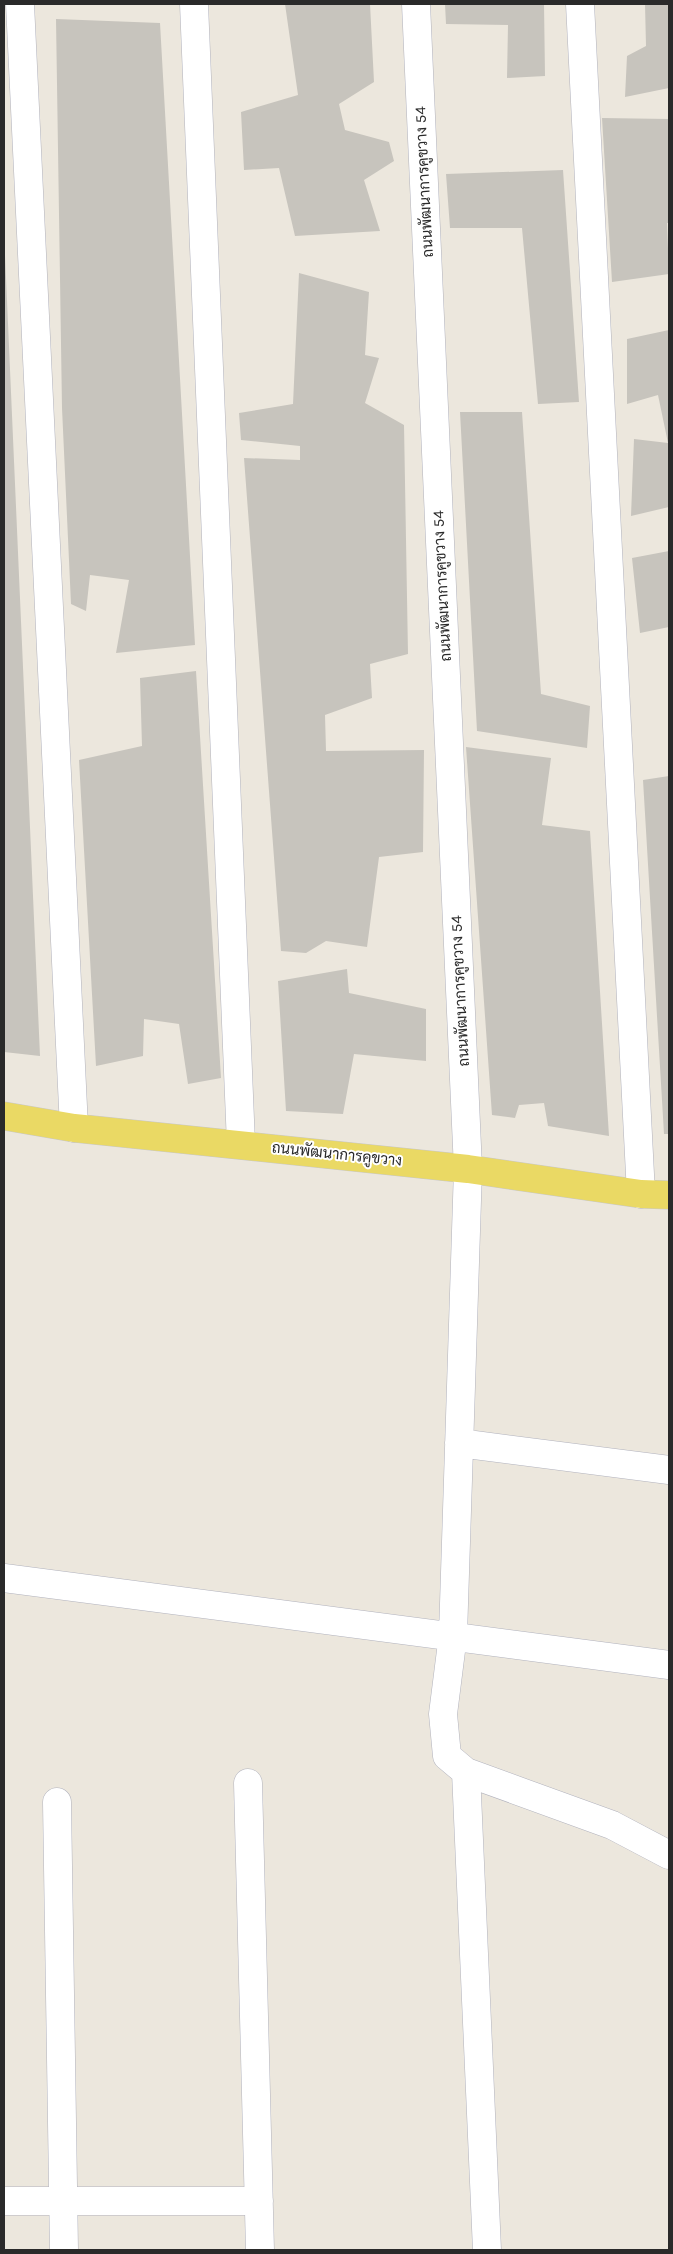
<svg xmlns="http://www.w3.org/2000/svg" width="673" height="2254" font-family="Karla,Sarabun,sans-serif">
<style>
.building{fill:#c7c4bd}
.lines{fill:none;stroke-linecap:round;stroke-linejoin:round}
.minor-casing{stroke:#b1b2bd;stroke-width:29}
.major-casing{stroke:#c8c8c8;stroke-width:29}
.minor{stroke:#fff;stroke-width:28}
.major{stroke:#ead964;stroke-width:28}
.labels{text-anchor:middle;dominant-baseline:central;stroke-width:4;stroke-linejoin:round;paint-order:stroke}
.street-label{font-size:15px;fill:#2a2a2a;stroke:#fff}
</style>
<rect width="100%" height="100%" fill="#ece7dd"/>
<path class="building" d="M285,4h85l4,78 -35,22 6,26 44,12 5,19 -30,19 16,51 -85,5 -16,-68 -35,2 -3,-58 57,-17z
M445,4h99l1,72 -38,2 1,-53 -62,-1z
M645,4h24v84l-44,9 2,-41 19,-10z
M56,19l104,4 35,622 -79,8 13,-73 -39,-5 -4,36 -15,-7 -9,-196z
M602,118l67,1v104h-2l2,51 -57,8z
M563,170l16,232 -41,2 -16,-176h-72l-4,-54z
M4,255h1l35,801 -36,-4z
M299,273l70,19 -4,63 14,3 -14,45 39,22 4,229 -38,10 2,34 -47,17 1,36 98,-1 -1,102 -44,5 -12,90 -41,-6 -20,12 -25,-2 -37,-493 56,2v-14l-59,-6 -2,-27 54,-9z
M669,330v177l-38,9 3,-77 34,4 -10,-48 -31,9v-65z
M460,412h62l19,282 49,12 -3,42 -110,-17z
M669,551v76l-29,6 -8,-75z
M196,671l25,407 -33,6 -9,-60 -35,-5 -1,37 -47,10 -17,-306 63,-14 -2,-68z
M466,747l85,11 -9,67 48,6 19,305 -61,-10 -4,-23 -25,2 -4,13 -23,-3z
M669,776v358h-5l-21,-354z
M347,969l2,24 77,16v52l-72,-7 -11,60 -57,-3 -8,-130z"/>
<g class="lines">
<g class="minor-casing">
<path id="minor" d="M20,4l54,1124
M194,4l47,1140
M416,4l52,1165 -15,466 -10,79 4,42 19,16 21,478
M580,4l61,1190
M459,1443l210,27
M4,1578l665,87
M466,1772l146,53 57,30
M248,1783l12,467
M57,1802l7,448
M4,2201h255"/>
</g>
<g class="major-casing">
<path id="major" d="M4,1116l70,12 394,41 173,25 28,1"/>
</g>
<use href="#minor" class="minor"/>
<use href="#major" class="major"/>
</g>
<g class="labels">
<g class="street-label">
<text transform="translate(424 182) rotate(-93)">ถนนพัฒนาการคูขวาง 54</text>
<text transform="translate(442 586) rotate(-93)">ถนนพัฒนาการคูขวาง 54</text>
<text transform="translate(460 991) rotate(-93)">ถนนพัฒนาการคูขวาง 54</text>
<text transform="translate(337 1154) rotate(6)">ถนนพัฒนาการคูขวาง</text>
</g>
</g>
<rect width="673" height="2254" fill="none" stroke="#2a2a2a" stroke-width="10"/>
</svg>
